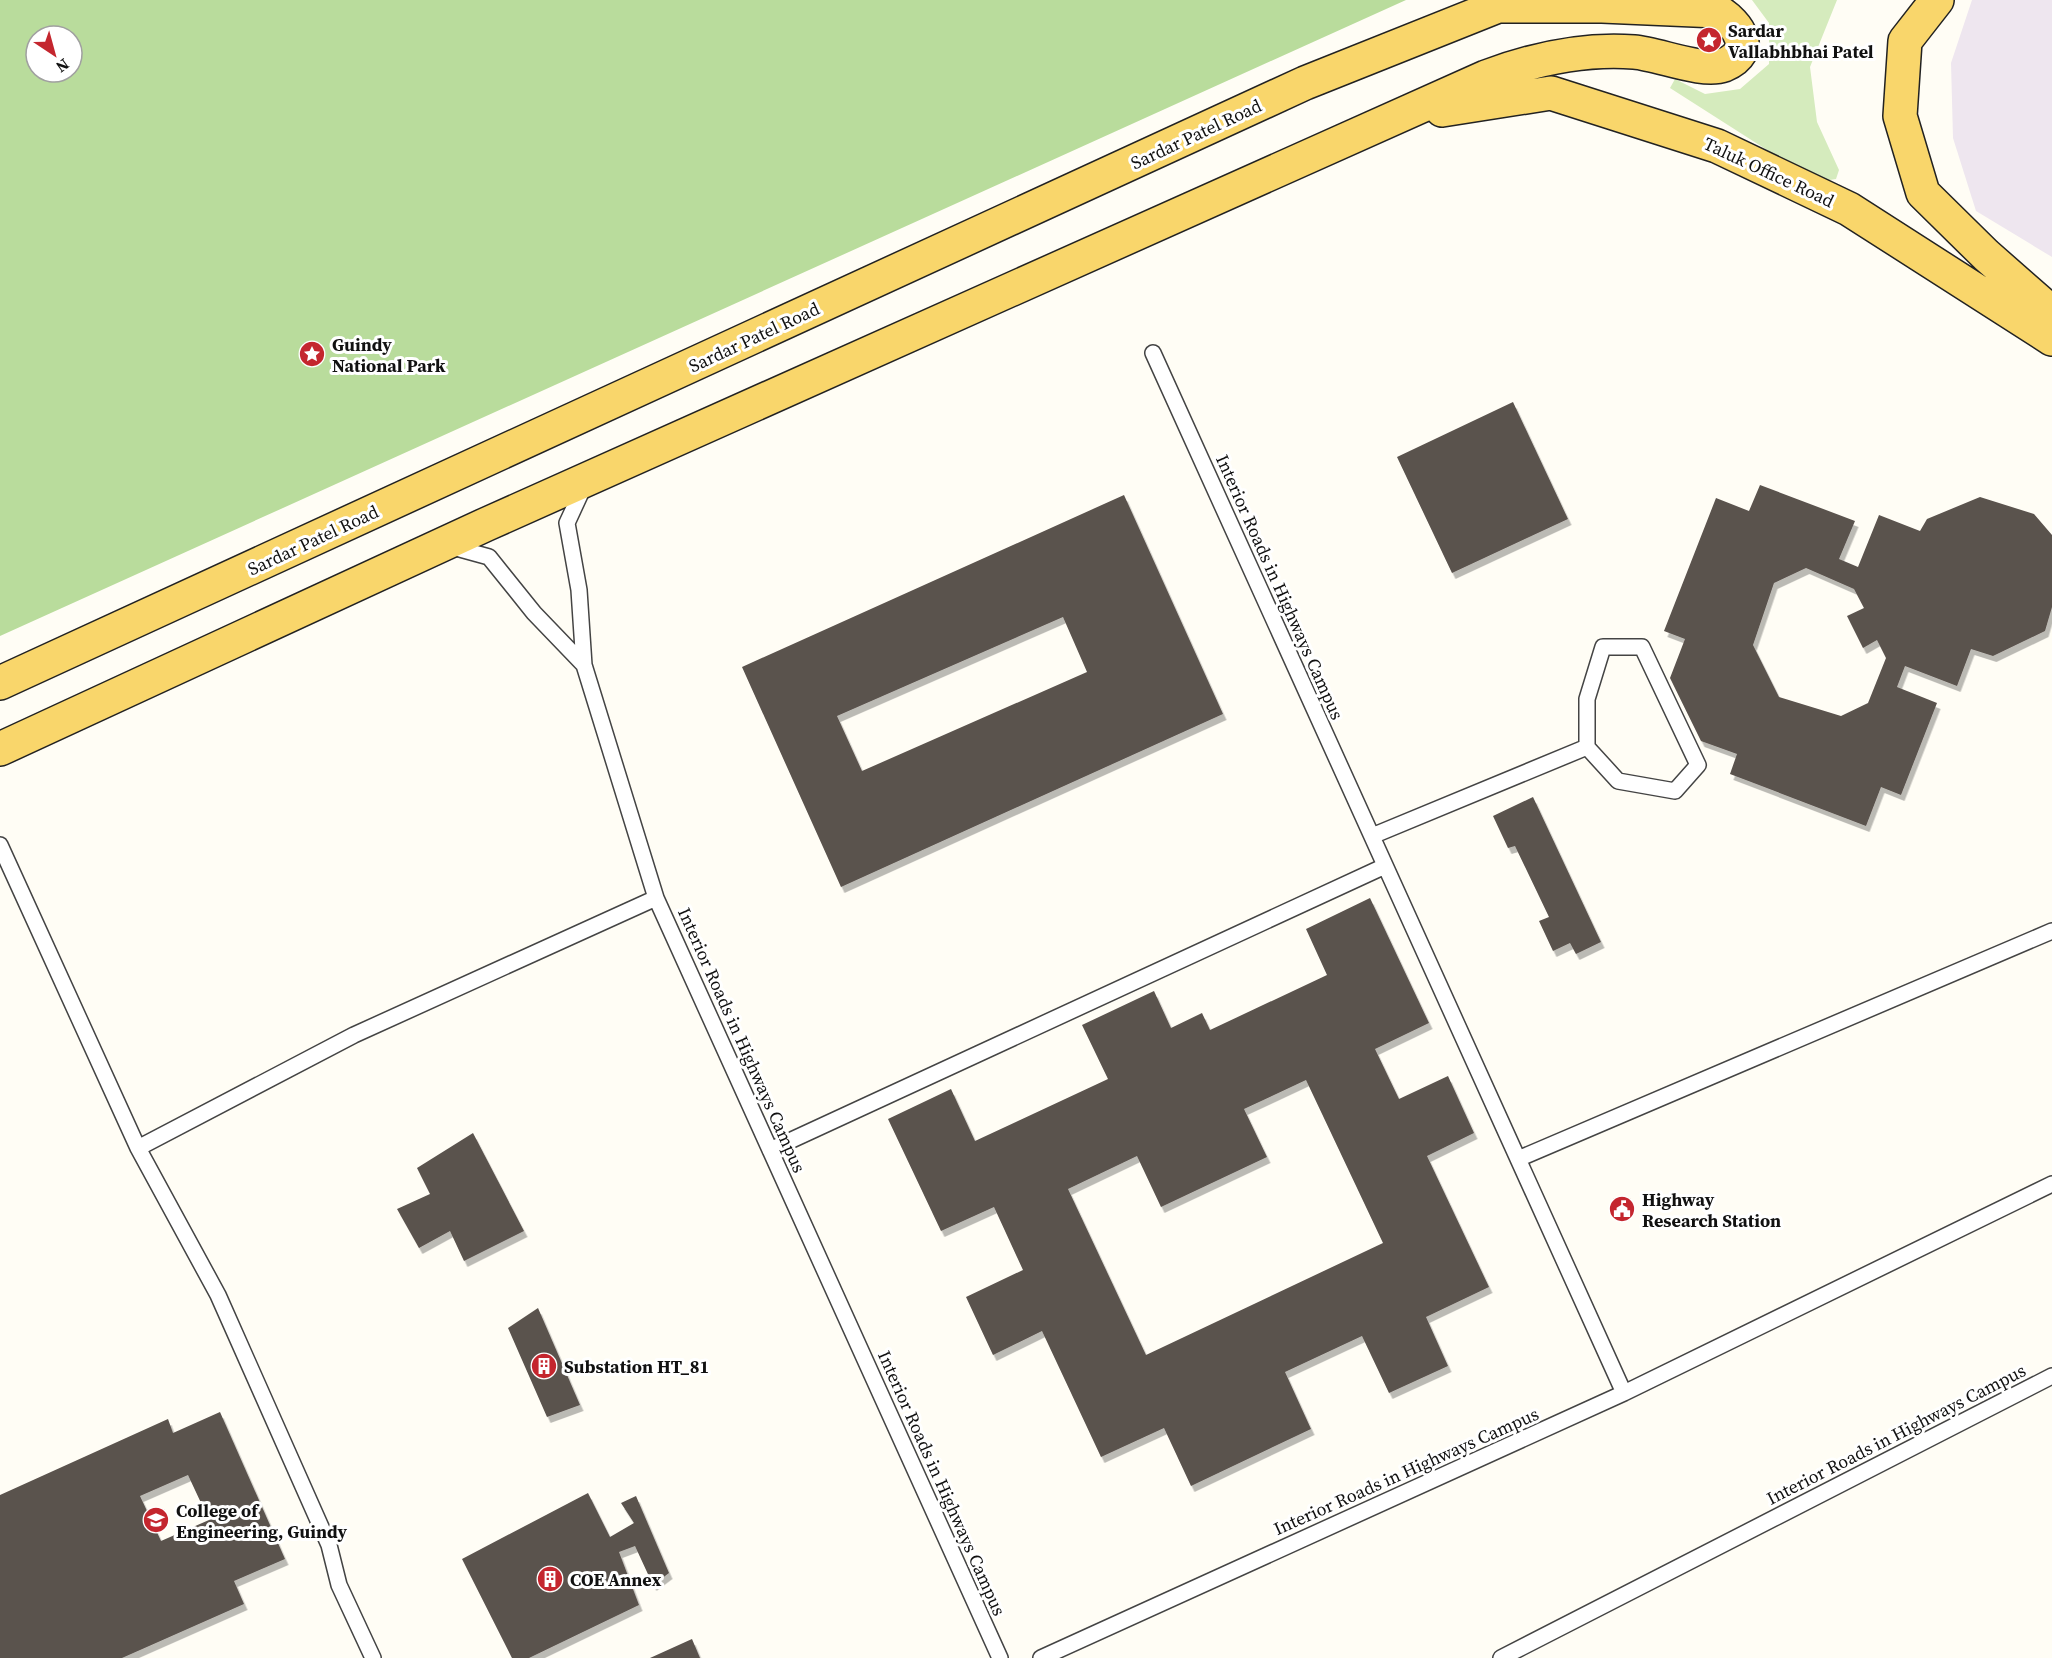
<svg xmlns="http://www.w3.org/2000/svg" width="2052" height="1658" font-family="'Source Serif 4',serif">
<style>
.industrial{fill:#eee6ef}
.green{fill:#d5ebbd}
.forest{fill:#b9dc9c;fill-rule:evenodd}
.building{fill:#5a524d;fill-rule:evenodd;filter:url(#shadow)}
.lines{fill:none;stroke-linecap:round;stroke-linejoin:round}
.service-casing{stroke:#444;stroke-width:18}
.primary-casing{stroke:#222;stroke-width:36}
.service{stroke:#fff;stroke-width:15}
.primary{stroke:#f9d66b;stroke-width:33}
.labels{text-anchor:middle;dominant-baseline:central;stroke-width:6;stroke-linejoin:round;paint-order:stroke}
.poi-label{font-size:18px;font-weight:bold;fill:#111;stroke:#fff;text-anchor:start}
.street-label{font-size:18px;fill:#111;stroke:#fff}
</style>
<defs>
<filter id="shadow"><feDropShadow dx="3.5" dy="6" stdDeviation="0" flood-color="#0004"/></filter>
</defs>
<rect width="100%" height="100%" fill="#fffdf5"/>
<path class="industrial" d="M1972,0h80v257l-76,-46 -23,-73 -2,-75z"/>
<path class="green" d="M1752,0h85l-27,67 7,55 22,48 -3,9 -19,3 -147,-94 5,-9 30,15 35,-5 29,-25v-41z"/>
<path class="forest" d="M0,0h1406l-1406,636zM36,36h36v36h-36z"/>
<path class="building" d="M1513,402l55,117 -116,54 -55,-116z
M1760,485l95,36 -16,38 19,8 21,-52 41,16 7,-12 53,-22 54,17 18,21v72l-7,24 -52,25 -22,-7 -14,37 -52,-20 -8,21 40,16 -36,92 -20,-8 -15,39 -136,-52 7,-20 -36,-13 -31,-63 15,-39 -21,-8 52,-133 33,13zM1806,568l48,21 10,19 -17,8 16,32 14,-8 9,18 -18,45 -27,13 -62,-19 -26,-52 21,-62z
M1124,495l99,219 -382,173 -99,-220zM1063,617l24,55 -225,99 -25,-55z
M1533,797l68,145 -25,12 -6,-11 -17,8 -14,-30 10,-4 -34,-71 -7,2 -15,-32z
M1370,898l59,125 -54,26 24,50 49,-23 26,57 -47,23 62,131 -63,30 22,49 -59,27 -27,-57 -77,36 26,57 -120,57 -27,-58 -63,29 -59,-126 -49,24 -27,-58 57,-27 -29,-63 -53,24 -53,-112 63,-30 24,52 133,-62 -26,-54 72,-34 17,37 31,-15 8,17 117,-55 -21,-46zM1306,1080l77,163 -237,112 -78,-166 69,-33 24,51 106,-50 -23,-48z
M473,1133l51,98 -60,30 -14,-30 -31,17 -22,-39 33,-15 -13,-26z
M538,1308l42,97 -33,12 -39,-89z
M220,1412l65,147 -51,22 10,23 -122,54h-122v-163l168,-76 5,14zM188,1475l21,45 -48,21 -21,-45z
M588,1493l22,44 24,-14 -13,-20 15,-7 33,77 -16,12 -18,-39 -16,6 20,53 -110,53h-17l-50,-99z
M692,1639l8,19h-50z"/>
<g class="lines">
<g class="service-casing">
<path id="service" d="M449,546l40,11 45,56 50,52 -5,-75 -12,-67 18,-39
M1603,647h39l56,118 -23,26 -57,-10 -31,-34v-48z
M584,665l72,233
M1372,836l215,-89
M0,845l138,303 80,147 111,250 10,40 34,73
M138,1148l216,-113 302,-137 344,760
M770,1150l615,-284
M1518,1159l534,-228
M1624,1393l428,-209
M1041,1658l583,-265 -471,-1040
M1501,1658l551,-282"/>
</g>
<g class="primary-casing">
<path id="primary" d="M1937,0l-32,41 -5,75 23,77 63,62 66,58
M1442,110l109,-17 166,53 132,63 203,130
M0,683l1305,-600 208,-83
M0,749l487,-225 999,-447c48,-18 97,-29 148,-25 25,2 68,21 90,13 33,-14 15,-41 -7,-54l-115,-5h-103"/>
</g>
<use href="#service" class="service"/>
<use href="#primary" class="primary"/>
</g>
<defs>
<g id="sight-disc" transform="scale(1.35)"><circle r="9.5" fill="#c4262e" stroke="#fff"/><path d="M0-6L1.8-2.2L6-1.7L2.9 1.2L3.7 5.4L0 3.3L-3.7 5.4L-2.9 1.2L-6-1.7L-1.8-2.2Z" fill="#fff"/></g>
<g id="civic-disc" transform="scale(1.35)"><circle r="9.5" fill="#c4262e" stroke="#fff"/><path d="M-.6-6.5H3V-4.5H.6V-3L4-1V1h2V6H-6V1h2V-1L-.6-3ZM-1.2 2.5V6h2.4V2.5Z" fill="#fff"/></g>
<g id="building-disc" transform="scale(1.35)"><circle r="9.5" fill="#c4262e" stroke="#fff"/><path d="M-4-6H4V6H1V3H-1V6H-4ZM-2.5-4.3h1.7v1.8h-1.7ZM.8-4.3h1.7v1.8H.8ZM-2.5-1h1.7V.8h-1.7ZM.8-1h1.7V.8H.8Z" fill="#fff"/></g>
<g id="university-disc" transform="scale(1.35)"><circle r="9.5" fill="#c4262e" stroke="#fff"/><path d="M0-5L7-2L0 1L-7-2ZM-4 1L0 2.5L4 1V4Q0 6-4 4Z" fill="#fff"/></g>
</defs>
<g fill-rule="evenodd">
<use href="#sight-disc" x="1709" y="40"/>
<use href="#sight-disc" x="312" y="354"/>
<use href="#civic-disc" x="1622" y="1209"/>
<use href="#building-disc" x="544" y="1366"/>
<use href="#university-disc" x="156" y="1520"/>
<use href="#building-disc" x="550" y="1579"/>
</g>
<g class="labels">
<g class="poi-label">
<text x="1728" y="30">Sardar<tspan x="1728" dy="21">Vallabhbhai Patel</tspan></text>
<text x="332" y="344">Guindy<tspan x="332" dy="21">National Park</tspan></text>
<text x="1642" y="1199">Highway<tspan x="1642" dy="21">Research Station</tspan></text>
<text x="564" y="1366">Substation HT_81</text>
<text x="176" y="1510">College of<tspan x="176" dy="21">Engineering, Guindy</tspan></text>
<text x="570" y="1579">COE Annex</text>
</g>
<g class="street-label">
<text transform="translate(1196 134) rotate(-25)">Sardar Patel Road</text>
<text transform="translate(1769 172) rotate(25)">Taluk Office Road</text>
<text transform="translate(754 337) rotate(-25)">Sardar Patel Road</text>
<text transform="translate(313 540) rotate(-25)">Sardar Patel Road</text>
<text transform="translate(1280 587) rotate(66)">Interior Roads in Highways Campus</text>
<text transform="translate(742 1040) rotate(66)">Interior Roads in Highways Campus</text>
<text transform="translate(1896 1434) rotate(-27)">Interior Roads in Highways Campus</text>
<text transform="translate(1406 1471) rotate(-24)">Interior Roads in Highways Campus</text>
<text transform="translate(942 1483) rotate(66)">Interior Roads in Highways Campus</text>
</g>
</g>
<g transform="translate(54 54) rotate(144)"><circle r="28" fill="#ffffff" stroke="#a0a0a0" stroke-width="1.5"/>
<path d="M0-4.5L10 22L0 15L-10 22Z" fill="#c4262e"/>
<text y="-9" font-size="16" font-weight="bold" text-anchor="middle" fill="#111111">N</text>
</g>
</svg>
